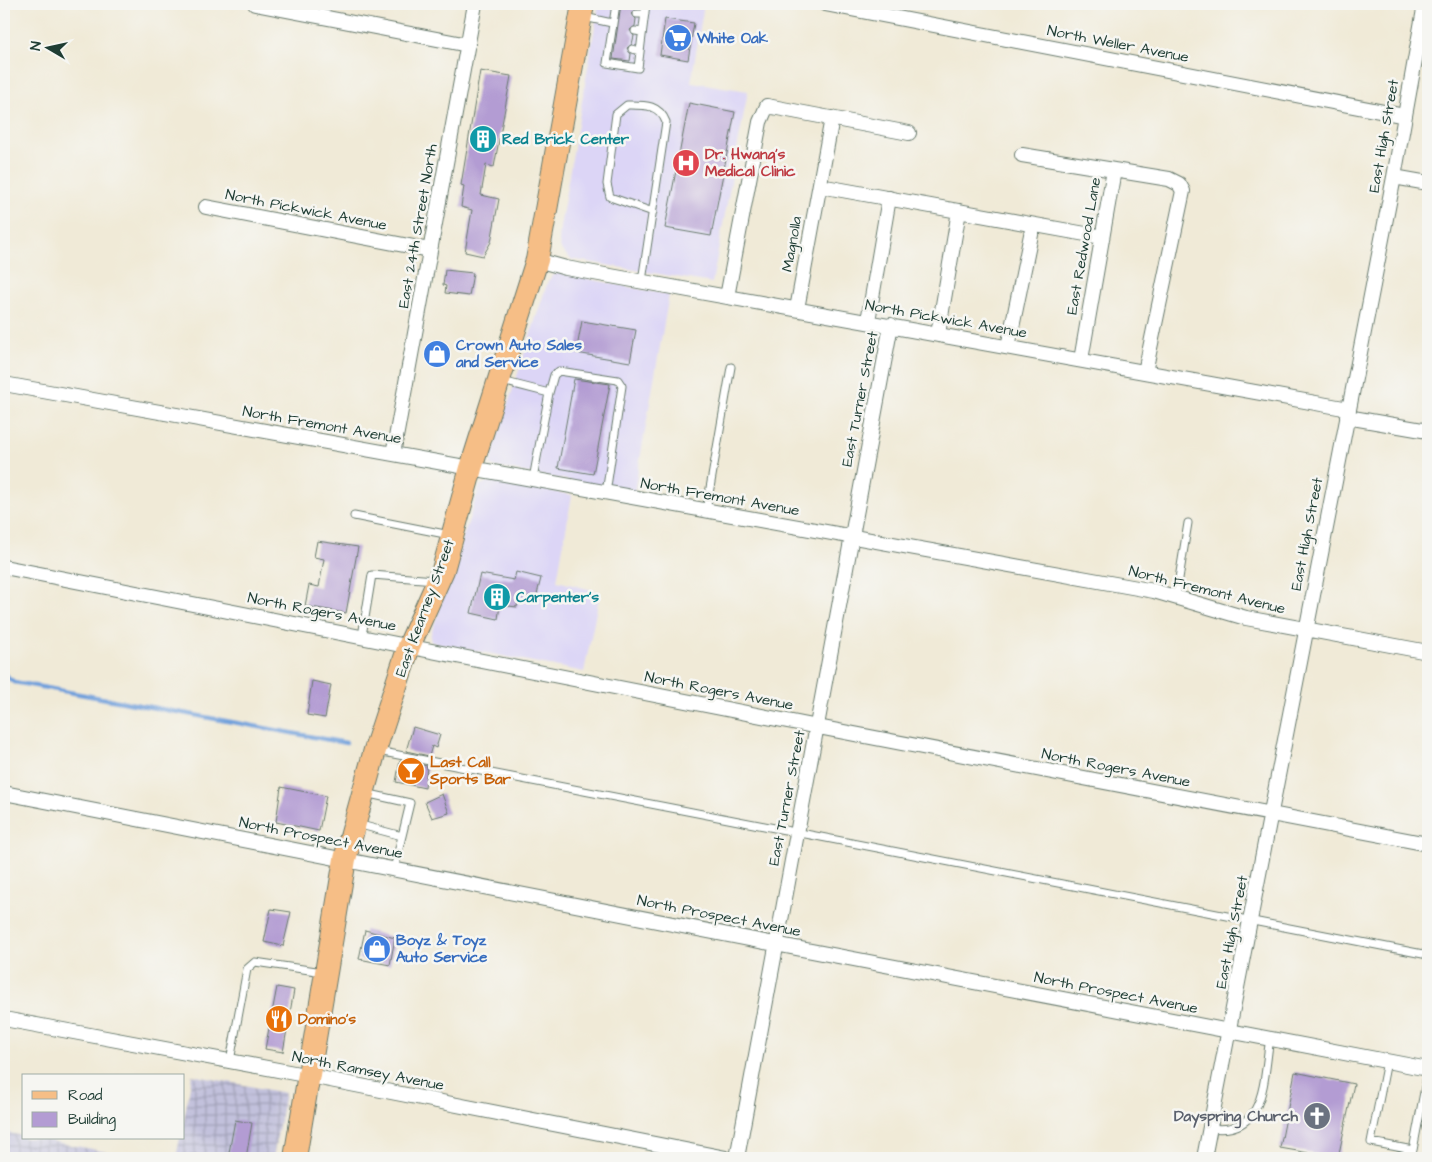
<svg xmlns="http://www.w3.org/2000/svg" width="1432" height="1162" font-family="'Architects Daughter',sans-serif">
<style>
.built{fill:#dcd5f6}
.industrial{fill:url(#industrial-grid)}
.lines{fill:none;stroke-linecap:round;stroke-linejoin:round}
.stream{stroke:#72a1db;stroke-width:4.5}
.building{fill:#b39cd3}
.lane-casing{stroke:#687a6d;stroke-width:9}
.street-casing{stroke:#687a6d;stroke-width:16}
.primary-casing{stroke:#687a6d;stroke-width:24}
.lane{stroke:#fff;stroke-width:7}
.street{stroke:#fff;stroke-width:14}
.primary{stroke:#f6be86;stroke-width:22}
.labels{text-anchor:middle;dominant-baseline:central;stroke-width:5;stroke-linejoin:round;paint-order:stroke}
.shop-label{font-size:15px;font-weight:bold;fill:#366cbe;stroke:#f6f6f2;text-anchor:start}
.street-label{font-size:15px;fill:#1f3d34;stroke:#f6f6f2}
.culture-label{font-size:15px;font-weight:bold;fill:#0d838f;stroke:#f6f6f2;text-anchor:start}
.health-label{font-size:15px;font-weight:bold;fill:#be3a42;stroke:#f6f6f2;text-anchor:start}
.food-label{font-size:15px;font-weight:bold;fill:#c56008;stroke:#f6f6f2;text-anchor:start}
.worship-label{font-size:15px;font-weight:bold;fill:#5b616d;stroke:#f6f6f2;text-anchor:end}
</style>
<defs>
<pattern id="industrial-grid" width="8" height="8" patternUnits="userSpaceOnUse" patternTransform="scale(1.25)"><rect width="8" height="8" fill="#c2c1dc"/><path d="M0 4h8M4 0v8" fill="none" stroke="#9d9eb3"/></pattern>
</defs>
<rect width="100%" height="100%" fill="#f6f6f2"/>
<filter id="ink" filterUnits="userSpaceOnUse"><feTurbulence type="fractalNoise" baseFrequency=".02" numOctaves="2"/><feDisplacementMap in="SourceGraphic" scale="10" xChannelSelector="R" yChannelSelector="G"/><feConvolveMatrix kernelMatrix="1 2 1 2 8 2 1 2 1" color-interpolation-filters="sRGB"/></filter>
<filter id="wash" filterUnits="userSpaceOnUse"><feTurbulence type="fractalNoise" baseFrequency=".0096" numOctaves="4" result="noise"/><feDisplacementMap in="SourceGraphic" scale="20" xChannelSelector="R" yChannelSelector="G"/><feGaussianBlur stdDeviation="1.12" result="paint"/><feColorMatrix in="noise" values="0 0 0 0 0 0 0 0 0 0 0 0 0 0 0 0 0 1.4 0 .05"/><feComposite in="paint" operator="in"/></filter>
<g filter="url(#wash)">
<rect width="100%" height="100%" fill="#f0ead7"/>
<path class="built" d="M599,4h105l-13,78 57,9 -36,192 -141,-24 -9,-8 -3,-8 1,-16z
M559,273l110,22 -35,198 -143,-27 1,-13 56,-172 5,-6z
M495,481l77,14 -15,86 43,11 -16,80 -153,-30 -1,-5 50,-151 7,-4z"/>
<path class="industrial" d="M192,1075l93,18 -12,65h-97l4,-20h4v-19z
M4,1132l20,4v2h11l103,20h-134z"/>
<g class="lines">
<path class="stream" d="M4,674l10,8 332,61"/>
</g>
<g id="blocks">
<path class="building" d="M621,4h18l-1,5 -6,5 4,5 -1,7 -5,4 4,6 -2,8 -5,4 4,6 -1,7 -17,-2z
M665,19l29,4 -6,37 -28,-5z
M480,71l31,5 -17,91 -8,-2 -5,30 18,4 -8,43 -8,14 -18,-4 7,-42 -11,-3 3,-21 -3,-1z
M689,103l46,9 -24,124 -46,-8z
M445,270l28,3 -4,23 -24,-3 1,-7 -3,-1z
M582,321l54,9 -6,32 -54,-9z
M574,379l36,5 -17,90 -35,-6z
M317,541l41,6 -12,66 -41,-7 4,-21 10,2 5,-28 -10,-2z
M516,572l25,6 -5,20 -17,-3 -2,12 -17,-2 -2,14 -27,-6 9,-39 34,6z
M312,681l19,4 -6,33 -18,-3z
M413,727l27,8 -4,13 -4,-2 -3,10 -23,-5z
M400,761l27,5 -2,22 -29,-6z
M281,787l45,9 -7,35 -43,-9z
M442,794l7,19 -17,5 -7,-16z
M271,909l20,3 -8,34 -19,-4z
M365,930l30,8 -5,27 -31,-6z
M277,987l17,3 -11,62 -18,-3z
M1295,1072l59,12 -16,74 -58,-10z
M235,1120l17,3 -6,35h-18z"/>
</g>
</g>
<g filter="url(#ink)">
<use href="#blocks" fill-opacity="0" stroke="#687a6d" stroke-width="1"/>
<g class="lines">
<g class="lane-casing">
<path id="lane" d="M616,4l-9,59 31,5 8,-64
M676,4h5
M637,14h8
M584,17l28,6
M635,31l7,1
M632,49l8,2
M642,281l24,-159c-7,-18 -21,-17 -39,-17l-11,9 -9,70 3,13 43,15
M502,381l47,12 5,-18 5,-4 59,9 4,6 -16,107
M533,479l16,-86
M706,511l25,-144
M354,516l96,19
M1176,597l12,-74
M362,636l10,-61 63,5
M378,751l1050,204
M365,793l45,10 -16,66
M357,824l45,12
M230,1061l17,-92 8,-7 68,10
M1387,1061l-16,81 42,8 15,-79
M1210,1128c57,8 53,-48 60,-90"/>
</g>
<g class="street-casing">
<path id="street" d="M255,4l213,41
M825,4l580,112
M1022,155l147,24 10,5 4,7 -38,181
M1394,177l34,6
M820,186l282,51
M206,207l224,43
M537,260l29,8 783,141
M727,297l33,-175 7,-16 142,27
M797,309l35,-191
M868,321l21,-123
M938,334l21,-123
M1008,347l25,-122
M1081,360l33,-190
M4,384l1150,207 92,27 182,34
M1347,417l81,14
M393,454l82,-450
M4,567l814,160 610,117
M4,793l771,151 653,125
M4,1019l306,57 416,82
M737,1158l154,-833
M1204,1158l190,-981 31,-173"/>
</g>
<g class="primary-casing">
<path id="primary" d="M295,1158l50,-299 30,-109 34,-104 34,-76 28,-102 66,-208 46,-256"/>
</g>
<use href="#lane" class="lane"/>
<use href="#street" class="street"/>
<use href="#primary" class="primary"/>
</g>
</g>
<defs>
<g id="supermarket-disc" transform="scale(1.4375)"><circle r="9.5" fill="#3f7fe0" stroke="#f6f6f2"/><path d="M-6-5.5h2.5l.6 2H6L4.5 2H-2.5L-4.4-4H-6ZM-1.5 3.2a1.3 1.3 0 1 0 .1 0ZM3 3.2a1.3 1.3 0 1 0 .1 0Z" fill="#fff"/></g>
<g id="building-disc" transform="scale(1.4375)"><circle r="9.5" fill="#0f9aa8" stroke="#f6f6f2"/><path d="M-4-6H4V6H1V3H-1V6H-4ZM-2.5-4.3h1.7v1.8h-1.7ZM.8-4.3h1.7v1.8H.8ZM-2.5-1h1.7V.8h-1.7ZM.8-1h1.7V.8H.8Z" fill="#fff"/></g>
<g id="hospital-disc" transform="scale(1.4375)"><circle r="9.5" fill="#e0444e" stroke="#f6f6f2"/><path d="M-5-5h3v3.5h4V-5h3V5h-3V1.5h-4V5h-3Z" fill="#fff"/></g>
<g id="shop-disc" transform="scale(1.4375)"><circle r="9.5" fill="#3f7fe0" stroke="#f6f6f2"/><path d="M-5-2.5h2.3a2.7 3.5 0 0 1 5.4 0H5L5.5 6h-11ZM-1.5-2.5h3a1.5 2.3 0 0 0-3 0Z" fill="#fff"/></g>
<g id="bar-disc" transform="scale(1.4375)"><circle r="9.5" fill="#e8710a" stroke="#f6f6f2"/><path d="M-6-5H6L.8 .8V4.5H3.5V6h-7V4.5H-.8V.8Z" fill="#fff"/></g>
<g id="restaurant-disc" transform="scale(1.4375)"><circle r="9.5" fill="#e8710a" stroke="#f6f6f2"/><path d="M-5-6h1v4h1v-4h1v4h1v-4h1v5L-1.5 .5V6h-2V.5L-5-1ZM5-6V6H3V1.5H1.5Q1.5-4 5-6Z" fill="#fff"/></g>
<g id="church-disc" transform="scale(1.4375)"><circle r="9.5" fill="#6b7280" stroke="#f6f6f2"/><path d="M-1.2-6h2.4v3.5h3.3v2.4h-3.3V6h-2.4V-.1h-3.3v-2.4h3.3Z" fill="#fff"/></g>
</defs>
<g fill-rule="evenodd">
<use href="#supermarket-disc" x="678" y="38"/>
<use href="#building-disc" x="483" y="139"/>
<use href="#hospital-disc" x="686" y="163"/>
<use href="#shop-disc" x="437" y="354"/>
<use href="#building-disc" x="497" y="597"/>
<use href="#bar-disc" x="411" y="771"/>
<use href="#shop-disc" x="377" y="949"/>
<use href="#restaurant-disc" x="279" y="1019"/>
<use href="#church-disc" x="1317" y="1116"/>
</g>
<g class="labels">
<g class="shop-label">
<text x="697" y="38">White Oak</text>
<text x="456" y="345">Crown Auto Sales<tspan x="456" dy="17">and Service</tspan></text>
<text x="396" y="940">Boyz &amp; Toyz<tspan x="396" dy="17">Auto Service</tspan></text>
</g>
<g class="street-label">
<text transform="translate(1118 44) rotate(11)">North Weller Avenue</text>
<text transform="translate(1384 136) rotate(-80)">East High Street</text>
<text transform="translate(306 210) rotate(11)">North Pickwick Avenue</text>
<text transform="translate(418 226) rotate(-80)">East 24th Street North</text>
<text transform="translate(792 244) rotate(-80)">Magnolla</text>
<text transform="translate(1084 246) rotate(-80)">East Redwood Lane</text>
<text transform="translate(946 319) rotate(10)">North Pickwick Avenue</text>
<text transform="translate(860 399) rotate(-79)">East Turner Street</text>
<text transform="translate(322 425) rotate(10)">North Fremont Avenue</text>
<text transform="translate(720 497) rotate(10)">North Fremont Avenue</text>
<text transform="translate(1307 534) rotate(-79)">East High Street</text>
<text transform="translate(1207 590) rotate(14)">North Fremont Avenue</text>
<text transform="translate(425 608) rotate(-70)">East Kearney Street</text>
<text transform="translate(322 612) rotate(11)">North Rogers Avenue</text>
<text transform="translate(719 691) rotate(11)">North Rogers Avenue</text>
<text transform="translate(1116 768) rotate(11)">North Rogers Avenue</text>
<text transform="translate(787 798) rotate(-79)">East Turner Street</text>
<text transform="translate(321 838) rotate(11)">North Prospect Avenue</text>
<text transform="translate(719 916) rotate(11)">North Prospect Avenue</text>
<text transform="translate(1232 932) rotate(-79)">East High Street</text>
<text transform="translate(1116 993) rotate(11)">North Prospect Avenue</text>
<text transform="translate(368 1071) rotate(11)">North Ramsey Avenue</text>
</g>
<g class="culture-label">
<text x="502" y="139">Red Brick Center</text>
<text x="516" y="597">Carpenter's</text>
</g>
<g class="health-label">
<text x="705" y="154">Dr. Hwang's<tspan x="705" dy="17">Medical Clinic</tspan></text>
</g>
<g class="food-label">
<text x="430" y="762">Last Call<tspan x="430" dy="17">Sports Bar</tspan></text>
<text x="298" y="1019">Domino's</text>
</g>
<g class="worship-label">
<text x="1298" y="1116">Dayspring Church</text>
</g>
</g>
<rect width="1432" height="1162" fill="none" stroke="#f6f6f2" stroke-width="20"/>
<rect x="22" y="1074" width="162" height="65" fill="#f6f6f2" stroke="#a0aca6"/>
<rect x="32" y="1091" width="25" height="8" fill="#f6be86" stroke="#a0aca6"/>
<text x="68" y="1100" font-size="15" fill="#1f3d34">Road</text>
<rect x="32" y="1112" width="25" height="15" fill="#b39cd3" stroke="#a0aca6"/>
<text x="68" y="1124" font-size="15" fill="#1f3d34">Building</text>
<g transform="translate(48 48) rotate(279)" stroke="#f6f6f2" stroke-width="4" paint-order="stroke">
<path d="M0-4L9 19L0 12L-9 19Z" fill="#1f3d34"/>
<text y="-8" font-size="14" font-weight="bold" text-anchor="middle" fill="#1f3d34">N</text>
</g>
</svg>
